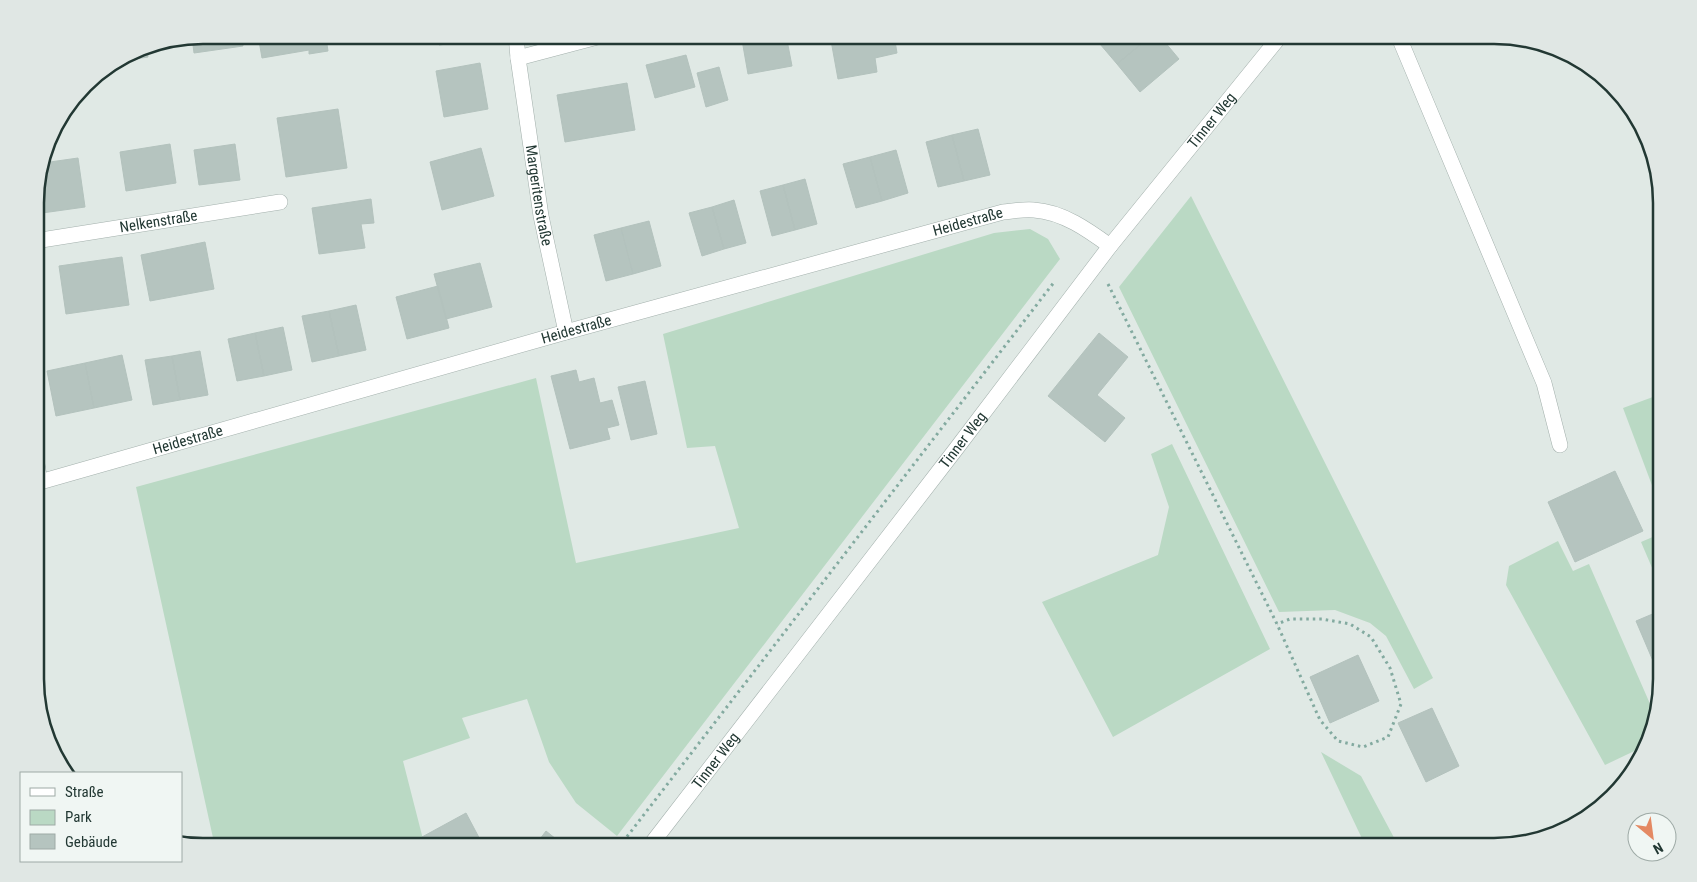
<svg xmlns="http://www.w3.org/2000/svg" width="1697" height="882" font-family="'Roboto Condensed',sans-serif">
<style>
.green{fill:#bad9c4}
.building{fill:#b5c4bf;stroke:#b3c2bd}
.lines{fill:none;stroke-linecap:round;stroke-linejoin:round}
.service-casing{stroke:#a3b0ac;stroke-width:16}
.minor-casing{stroke:#a3b0ac;stroke-width:16}
.tertiary-casing{stroke:#a3b0ac;stroke-width:16}
.path{stroke:#83aaa0;stroke-width:3;stroke-dasharray:2.5 4;stroke-linecap:butt}
.service{stroke:#fff;stroke-width:15}
.minor{stroke:#fff;stroke-width:15}
.tertiary{stroke:#fff;stroke-width:15}
.labels{text-anchor:middle;dominant-baseline:central;stroke-width:5;stroke-linejoin:round;paint-order:stroke}
.street-label{font-size:15px;fill:#223833;stroke:#f0f6f3}
.rim{fill:none;stroke:#223833;stroke-width:2.5}
</style>
<rect width="100%" height="100%" fill="#e0e9e5"/>
<path class="green" d="M1191,196l242,482 -19,11 -28,-53 -16,-13 -35,-13 -56,2 -160,-325z
M1030,229l18,10 12,20 -443,577 -41,-33 -27,-41 -22,-63 -65,19 8,20 -67,23 22,86h-210l-79,-360 400,-109 40,185 163,-35 -24,-82 -28,2 -24,-114 331,-101z
M1661,394l1,118 -39,-104z
M1172,444l98,205 -157,88 -71,-135 116,-47 11,-48 -18,-53z
M1662,533v58l-21,-49z
M1558,541l15,30 16,-7 65,149 -7,32 -42,20 -99,-180 3,-19z
M1321,752l40,24 38,71h-33z"/>
<path class="building" d="M203,35h39l1,11 -49,7 -2,-16z
M258,35h71v2l-3,1 2,13 -19,3v-4l-47,8z
M438,35h40l1,5 -40,5z
M770,35h16l6,31 -44,8 -6,-34z
M830,35h64l3,18 -22,5 2,14 -39,7z
M1096,35h56l-35,29 -23,-27z
M1152,35h7l20,24 -39,33 -23,-28z
M147,46l1,11 -33,5 24,-14z
M686,55l9,32 -40,11 -9,-33z
M480,63l8,46 -44,8 -8,-46z
M719,67l9,33 -22,7 -9,-34z
M627,83l8,47 -70,12 -8,-47z
M338,109l9,59 -61,9 -9,-59z
M978,129l12,46 -26,6 -12,-46z
M952,135l12,46 -26,6 -12,-45z
M170,144l6,39 -50,8 -6,-39z
M235,144l5,36 -41,5 -5,-35z
M481,148l13,48 -52,14 -12,-48z
M896,150l12,43 -26,8 -12,-44z
M870,157l12,44 -26,7 -13,-44z
M78,158l7,49 -50,7v-23l8,-28z
M805,179l12,45 -22,6 -12,-45z
M783,185l12,45 -23,6 -12,-45z
M371,199l3,24 -13,1 4,24 -46,6 -7,-46z
M734,200l12,43 -22,6 -12,-42z
M712,207l12,42 -22,7 -13,-43z
M649,221l12,45 -28,8 -12,-46z
M621,228l12,46 -27,7 -12,-46z
M205,242l9,47 -64,12 -9,-46z
M122,257l7,48 -63,9 -7,-48z
M480,263l12,44 -46,12 -12,-45z
M438,286l11,42 -42,11 -11,-42z
M356,305l10,45 -27,6 -10,-45z
M329,311l10,45 -27,6 -10,-46z
M283,327l9,43 -28,6 -9,-43z
M255,333l9,43 -27,5 -9,-42z
M1099,333l29,24 -31,38 28,23 -20,24 -57,-46z
M200,351l8,44 -28,5 -8,-44z
M122,355l10,45 -38,8 -9,-45z
M172,356l8,44 -27,5 -8,-45z
M85,363l9,45 -38,8 -9,-45z
M576,370l3,12 15,-4 6,25 12,-3 7,25 -12,3 3,11 -40,10 -19,-73z
M645,381l12,53 -26,6 -13,-53z
M1615,471l28,60 -68,31 -27,-60z
M1662,610v56l-6,2 -20,-47z
M1358,655l21,46 -49,22 -20,-46z
M1432,708l27,58 -33,16 -28,-59z
M466,813l18,34h-57l-5,-10z
M546,831l20,16h-32z"/>
<g class="lines">
<g class="service-casing">
<path id="service" d="M1398,35l146,348 16,62"/>
</g>
<g class="minor-casing">
<g id="minor">
<path id="s1" d="M516,35l2,23 23,158 25,116"/>
<path d="M518,58l87,-23"/>
<path id="s2" d="M35,241l245,-39"/>
<path id="s3" d="M36,458l4,24 526,-150 437,-120c10,-1 21,-3 31,-2 29,2 54,20 76,36"/>
</g>
</g>
<g class="tertiary-casing">
<g id="tertiary">
<path id="s4" d="M649,847l307,-398 154,-203 171,-211"/>
</g>
</g>
<path class="path" d="M1108,284l169,340 43,96 18,21 25,6 25,-10 13,-33 -11,-36 -19,-31 -21,-13 -28,-5h-32l-13,5
M619,847l436,-566"/>
<use href="#service" class="service"/>
<use href="#minor" class="minor"/>
<use href="#tertiary" class="tertiary"/>
</g>
<g class="labels">
<g class="street-label">
<text stroke="none"><textPath href="#s4" startOffset="919">Tinner Weg</textPath></text>
<text stroke="none"><textPath href="#s1" startOffset="162">Margeritenstraße</textPath></text>
<text stroke="none"><textPath href="#s2" startOffset="125">Nelkenstraße</textPath></text>
<text stroke="none"><textPath href="#s3" startOffset="988">Heidestraße</textPath></text>
<text stroke="none"><textPath href="#s3" startOffset="582">Heidestraße</textPath></text>
<text stroke="none"><textPath href="#s3" startOffset="178">Heidestraße</textPath></text>
<text stroke="none"><textPath href="#s4" startOffset="514">Tinner Weg</textPath></text>
<text stroke="none"><textPath href="#s4" startOffset="109">Tinner Weg</textPath></text>
</g>
</g>
<path d="M0 0H1697V882H0ZM203 44H1494A159 159 0 0 1 1653 203V679A159 159 0 0 1 1494 838H203A159 159 0 0 1 44 679V203A159 159 0 0 1 203 44Z" fill="#e0e7e4" fill-rule="evenodd"/>
<path class="rim" d="M203 44H1494A159 159 0 0 1 1653 203V679A159 159 0 0 1 1494 838H203A159 159 0 0 1 44 679V203A159 159 0 0 1 203 44Z"/>
<rect x="20" y="772" width="162" height="90" fill="#f0f6f3" stroke="#9eaaa6"/>
<rect x="30" y="788" width="25" height="8" fill="#ffffff" stroke="#9eaaa6"/>
<text x="65" y="797" font-size="15" fill="#223833">Straße</text>
<rect x="30" y="810" width="25" height="15" fill="#bad9c4" stroke="#9eaaa6"/>
<text x="65" y="822" font-size="15" fill="#223833">Park</text>
<rect x="30" y="834" width="25" height="15" fill="#b5c4bf" stroke="#9eaaa6"/>
<text x="65" y="847" font-size="15" fill="#223833">Gebäude</text>
<g transform="translate(1652 837) rotate(151)"><circle r="24" fill="#f0f6f3" stroke="#9eaaa6"/>
<path d="M0-4L9 19L0 12L-9 19Z" fill="#e48963"/>
<text y="-8" font-size="14" font-weight="bold" text-anchor="middle" fill="#223833">N</text>
</g>
</svg>
